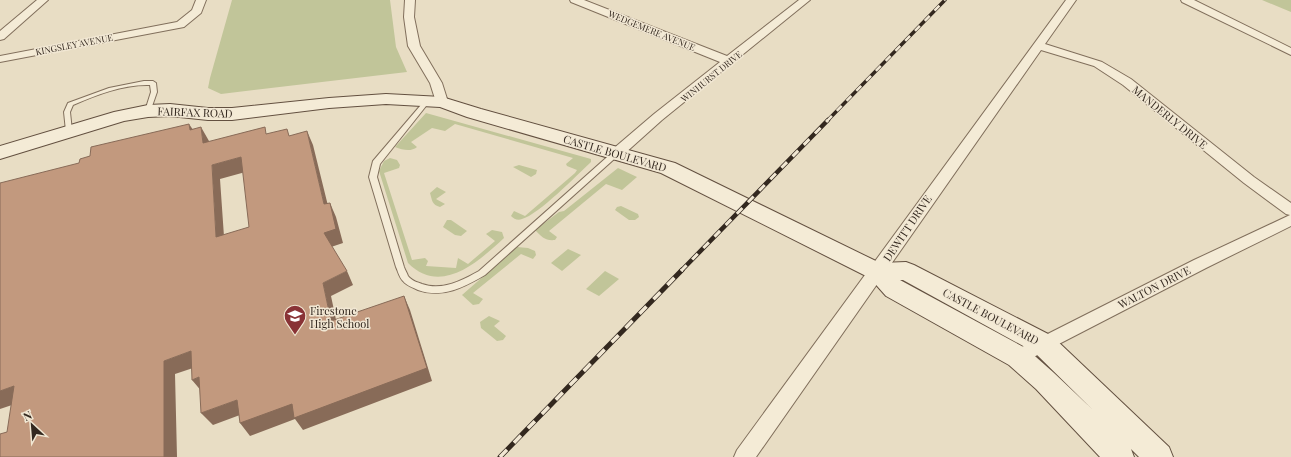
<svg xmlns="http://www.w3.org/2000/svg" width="1291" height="457" font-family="'Playfair Display',serif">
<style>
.green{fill:#c1c599}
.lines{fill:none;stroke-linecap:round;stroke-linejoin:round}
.lane-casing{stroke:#816f5c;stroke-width:2}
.street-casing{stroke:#816f5c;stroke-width:2}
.secondary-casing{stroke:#635040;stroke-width:2}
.lane{fill:#f4ebd6;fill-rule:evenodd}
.street{fill:#f4ebd6;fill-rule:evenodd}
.secondary{fill:#f4ebd6;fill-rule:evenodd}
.rail-far2-casing{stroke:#33281f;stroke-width:3.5}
.rail-far1-casing{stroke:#33281f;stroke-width:4.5}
.rail-casing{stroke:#33281f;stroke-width:5}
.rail-far2{stroke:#f1e7d3;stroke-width:2.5;stroke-dasharray:7;stroke-linecap:butt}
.rail-far1{stroke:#f1e7d3;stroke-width:3;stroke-dasharray:8;stroke-linecap:butt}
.rail{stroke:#f1e7d3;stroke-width:3.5;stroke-dasharray:10;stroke-linecap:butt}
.shaded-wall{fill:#886b58}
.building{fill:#c2997e;stroke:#886b58;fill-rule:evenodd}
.labels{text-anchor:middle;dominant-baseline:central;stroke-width:3;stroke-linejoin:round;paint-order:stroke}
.far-street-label{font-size:9px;fill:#33281f;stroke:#f1e7d3}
.street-label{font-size:11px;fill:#33281f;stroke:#f1e7d3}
.poi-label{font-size:11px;fill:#33281f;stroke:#f1e7d3;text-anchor:start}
</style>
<rect width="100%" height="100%" fill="#e8ddc4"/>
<path class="green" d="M232,0h158l6,47 11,25 -186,22 -13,-6 2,-10z
M1262,0h29v12z
M426,113l165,46v3c-14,13 -53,53 -69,57 -4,2 -8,0 -11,-3l3,-5 11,5 50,-43 2,-3 -10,-4 -1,-2 7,-6 -118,-34 -10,7 -13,-3 -21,14 6,5c-6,5 -14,3 -22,0z
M390,158l7,2 3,5 -1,3 -15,5 28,87 13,-2 3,3 -2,5 30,2 2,-10 10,6 27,-23 -9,-7 6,-4 10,2 2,6c-26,24 -63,58 -96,25l-29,-92 5,-10z
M519,165l18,5 -1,4 -5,3 -18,-10z
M618,168l19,9 -15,13 -16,-6 -57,47 8,6 -2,3c-10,1 -13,-3 -20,-10l24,-18 5,-1z
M437,187l9,5 -10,7 9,5 -5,3c-8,-2 -8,-7 -10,-14z
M621,206l17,8 1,3 -4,3h-6l-14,-10 2,-3z
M447,220h4l16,11 -6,5 -6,-1 -12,-8z
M517,247l11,1 7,3 1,4 -3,4 -12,-5 -48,39 10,6 -4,5 -6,1 -11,-10z
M568,249l13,6 -19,16 -11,-8z
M605,271l14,8 -20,17 -13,-7z
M489,316l11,5 -6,5 12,10 -3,4 -6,1 -16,-13 -1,-6z"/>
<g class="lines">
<g class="lane-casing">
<path id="lane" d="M144,81h9l3,2 1,9 -7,20 -2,1 -3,-2 6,-19 -1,-7c-26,-1 -54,10 -77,20l-3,7 2,19 -3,2 -3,-2 -2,-19 4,-9 41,-15z
M428,98l3,2 -1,1 -50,63 -3,13 27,90c1,3 3,6 4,9 4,5 9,6 14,8 20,7 39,-3 57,-13l136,-121h6l1,2 -137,123c-21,12 -42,24 -67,15 -6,-3 -11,-4 -15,-9 -4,-4 -5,-10 -7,-14l-27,-90 4,-16 53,-62z"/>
</g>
<g class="street-casing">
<path id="street" d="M37,0h11l-44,39 -4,1v-9z
M196,0h10l-5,13 -17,14 -184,35v-6l177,-34 15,-12z
M405,0h10l-1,17 6,29 22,37 6,19 -2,3h-8l-2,-3 -6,-19 -22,-37 -4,-29z
M570,0h14l143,56 72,-56h11l-148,120 -39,35 -5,1 -5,-1 -2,-3 2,-3 41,-35 66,-52 -149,-60z
M1066,0h10l-31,44 57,18 29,17 123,98 37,26v23l-85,42 -182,94 -6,2 -6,-2 -3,-5 3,-5 182,-92 96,-45 -4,-1 -42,-31 -121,-98 -29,-19 -53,-16 -285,407h-22l3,-7z
M1181,0h13l97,48v7l-109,-53z"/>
</g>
<g class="secondary-casing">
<path id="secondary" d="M386,94l56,3 39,12 194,54 205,100 26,-1 8,3 138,71 117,111 4,10h-34l-8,-8 3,8h-34l-64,-68 -27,-24 -123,-69 -16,-18 -209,-105 -194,-56 -27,-10 -54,-3 -57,4 -97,12h-24l-38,-4 -22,1 -24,4 -124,38v-13l114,-34 34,-7 22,-1 38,4h24l97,-10zM900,280h3l131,72 59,58 -39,-37 -27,-24z"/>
</g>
<use href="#lane" class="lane"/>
<use href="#street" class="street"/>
<use href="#secondary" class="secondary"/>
<g class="rail-far2-casing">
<path id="rail-far2" d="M827,121l118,-121"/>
</g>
<g class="rail-far1-casing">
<path id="rail-far1" d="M681,271l147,-151"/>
</g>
<g class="rail-casing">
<path id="rail" d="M500,457l182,-187"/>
</g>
<use href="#rail-far2" class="rail-far2"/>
<use href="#rail-far1" class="rail-far1"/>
<use href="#rail" class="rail"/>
</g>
<path class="shaded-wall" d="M189,124l9,13 -8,-7z
M201,127l8,14 2,16 -8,-14z
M307,131l6,14 18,73 -7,-14z
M241,157l8,14 -29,8 5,72 -9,-14 -4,-72z
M330,203l6,14 7,26 -12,4 -7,-14z
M347,271l6,14 -22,11 8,38 -8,-13 -8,-38z
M404,296l6,14 22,71 -129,49 -8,-11 -45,17 -10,-13z
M191,351l11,14 -27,9 2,83h-13v-96z
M199,377l4,16 -11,-13z
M14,386l16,13 -30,10v-18z
M237,400l11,12 -35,13 -12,-12z"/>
<path class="building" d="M189,124l1,6 11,-3 2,16 62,-16 1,7 21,-5 2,7 18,-5 17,73 6,-1 6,26 -12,4 23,38 -24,12 8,38 73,-25 23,72 -133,50 -2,-14 -52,19 -3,-23 -36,13 -2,-36 -7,3 -1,-29 -27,10v96h-164v-23l7,-2 7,-46 -14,5v-208l79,-20 1,-4 10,-3 1,-9zM241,157l8,70 -33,10 -4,-72z"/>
<defs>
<g id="school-pin" transform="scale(1.15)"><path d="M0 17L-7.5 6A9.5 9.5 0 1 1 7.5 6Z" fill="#893336" stroke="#f1e7d3"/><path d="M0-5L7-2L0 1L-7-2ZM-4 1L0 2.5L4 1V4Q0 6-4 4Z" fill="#fff"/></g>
</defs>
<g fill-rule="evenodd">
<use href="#school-pin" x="295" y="316"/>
</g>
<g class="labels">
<g class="far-street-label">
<text transform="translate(652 30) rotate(22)">WEDGEMERE AVENUE</text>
<text transform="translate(74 44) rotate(-11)">KINGSLEY AVENUE</text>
<text transform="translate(711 76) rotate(-39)">WINHURST DRIVE</text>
</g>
<g class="street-label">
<text transform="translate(195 112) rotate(2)">FAIRFAX ROAD</text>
<text transform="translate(1170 117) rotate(39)">MANDERLY DRIVE</text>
<text transform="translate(615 153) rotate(16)">CASTLE BOULEVARD</text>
<text transform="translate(907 228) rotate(-56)">DEWITT DRIVE</text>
<text transform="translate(1154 287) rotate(-27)">WALTON DRIVE</text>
<text transform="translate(991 316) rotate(28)">CASTLE BOULEVARD</text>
</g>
<g class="poi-label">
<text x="310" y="310">Firestone<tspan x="310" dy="13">High School</tspan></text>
</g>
</g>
<g transform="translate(32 425) rotate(334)" stroke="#f1e7d3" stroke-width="3" paint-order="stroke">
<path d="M0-3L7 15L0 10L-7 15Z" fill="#33281f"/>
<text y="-6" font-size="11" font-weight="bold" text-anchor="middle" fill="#33281f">N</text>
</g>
</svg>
